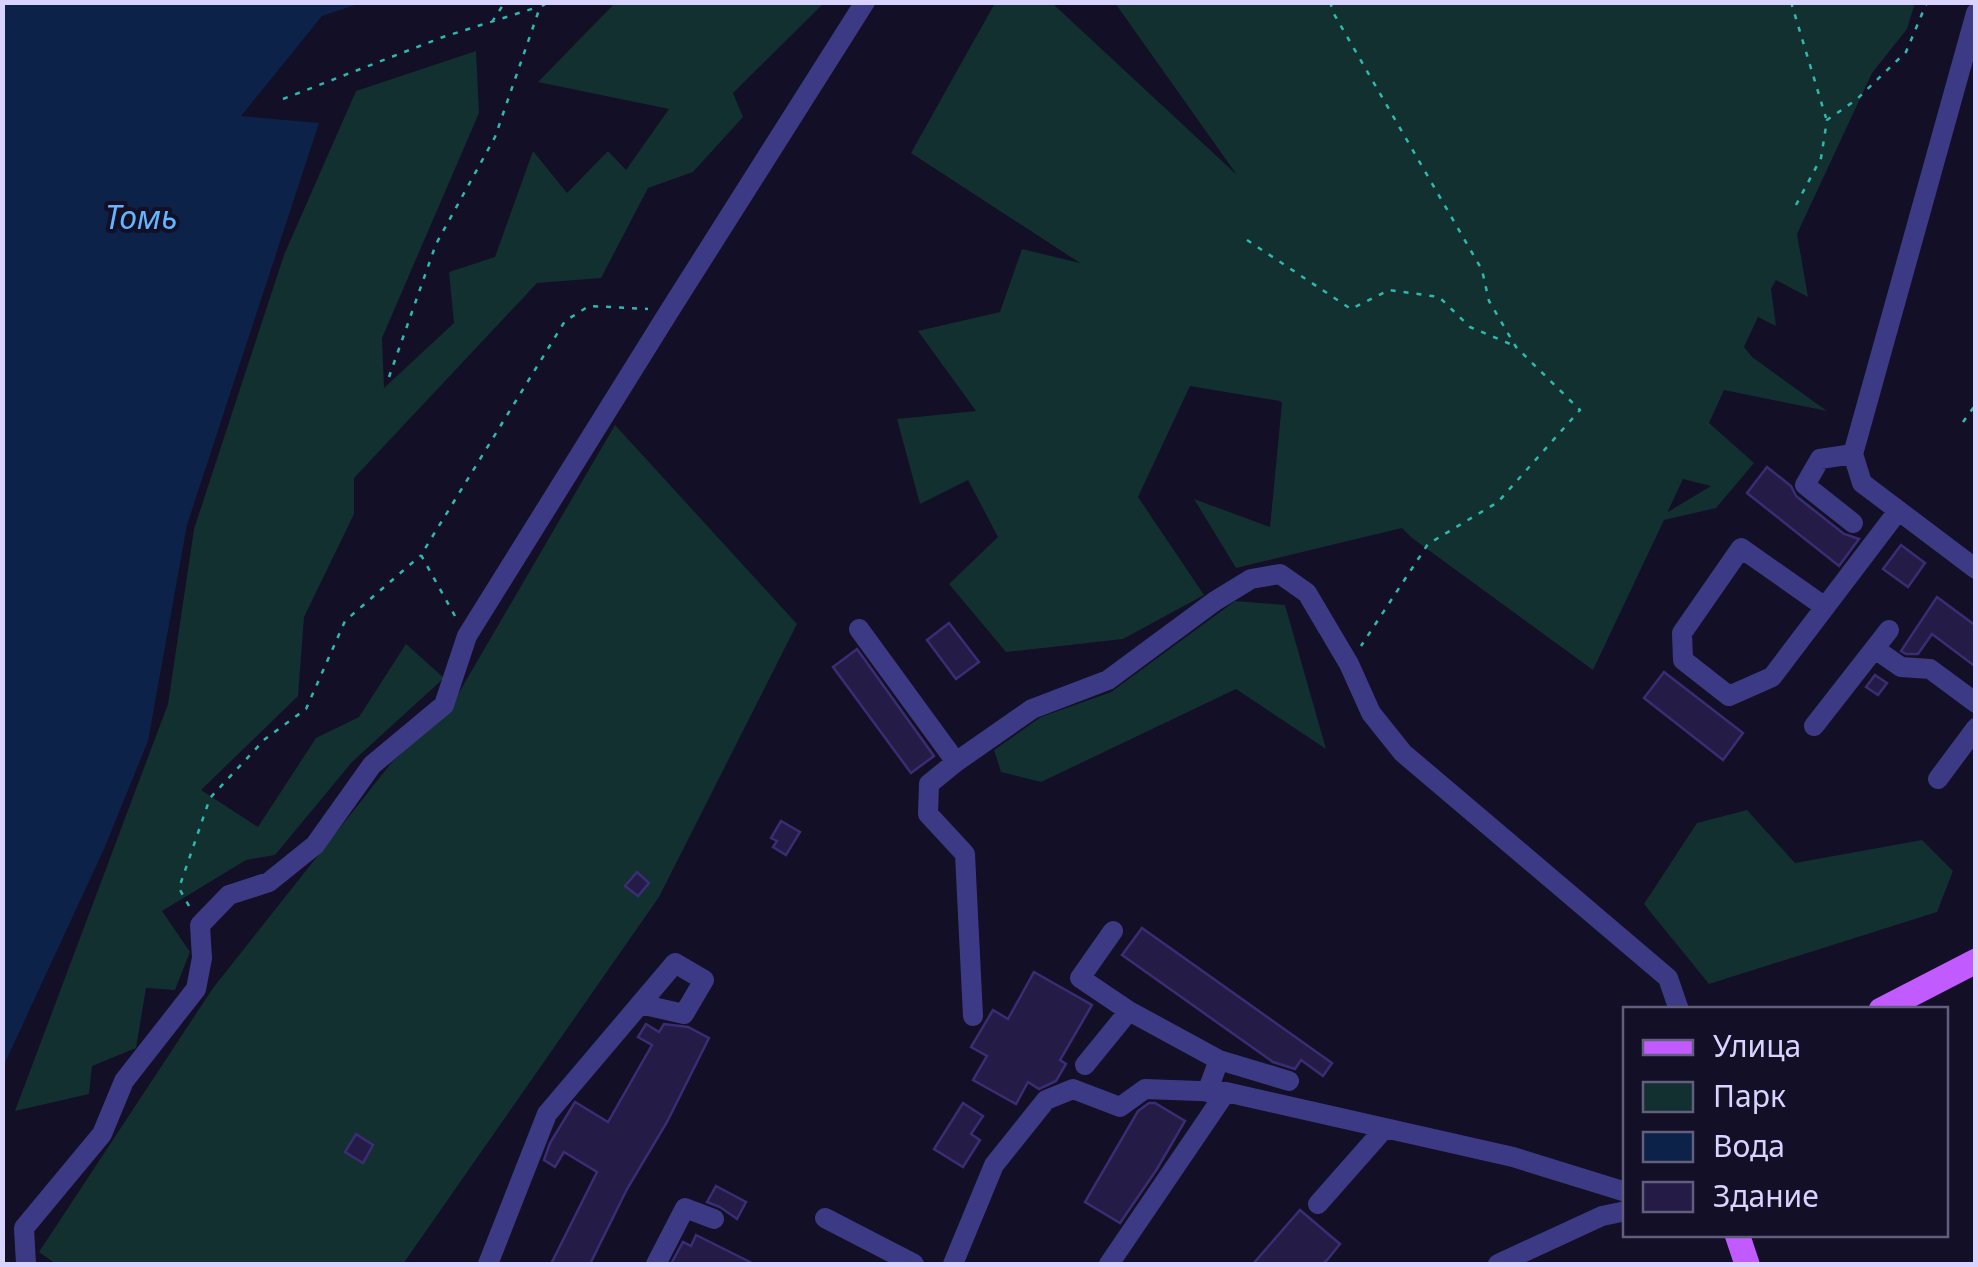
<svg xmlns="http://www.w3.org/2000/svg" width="1978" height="1267" font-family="'Noto Sans',sans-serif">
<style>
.green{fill:#12302f;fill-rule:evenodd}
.water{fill:#0c2248}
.building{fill:#241b47;stroke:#3b2d73;stroke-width:2.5}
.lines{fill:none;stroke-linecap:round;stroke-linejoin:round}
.path{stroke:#2fb8b0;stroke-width:2.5;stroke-dasharray:5 8;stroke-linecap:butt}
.minor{stroke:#3d3a85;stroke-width:20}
.major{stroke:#c25bff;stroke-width:25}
.labels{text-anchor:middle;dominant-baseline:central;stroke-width:8;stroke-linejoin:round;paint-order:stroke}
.water-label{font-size:32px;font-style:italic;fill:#62b6ff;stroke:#130f26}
</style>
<rect width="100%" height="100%" fill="#130f26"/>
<path class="green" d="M615,3h209l-91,90 10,24 -50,55 -45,16 -47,90 -64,5 -183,195v36l-50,103 -6,79 -97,94 57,37 58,-89 43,-21 47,-73 38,34 -92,84 -77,93 -29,5 -84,51 28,41 -15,38 -29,-2 -10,60 -44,18 -3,28 -74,17 153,-407 26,-175 90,-274 72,-164 120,-40 3,62 -97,225 2,50 70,-65 -5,-51 46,-15 38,-106 34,42 41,-42 18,19 43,-61 -131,-27z
M995,3h57l185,172 -122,-172h800l-8,26 -35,44 -75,161 11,63 -32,-17 -5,9 5,37 -18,-9 -14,30 8,10 75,54 -103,-21 -15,33 45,40 -38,45 -52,12 -71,150 -181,-132 -10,-10 -166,40 -42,-69 76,28 12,-124 -2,-2 -90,-15 -52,111 66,98 -81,44 -117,13 -57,-68 49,-47 -30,-57 -48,24 -23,-85 79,-8 -58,-80 82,-19 22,-63 58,14 -169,-110zM1683,479l28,7 -43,26v-1z
M615,425l182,199 -138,273 -256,367h-347l-17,-12 174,-264 179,-226 55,-49z
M1235,601l50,4 41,144 -90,-60 -195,93 -40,-10 -7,-22 47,-33 70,-25z
M1747,810l48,53 127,-23 31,31 -16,41 -228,72 -65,-80 53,-81z"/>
<path class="water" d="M3,2l358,1 -39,13 -81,100 78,7 -132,402 -39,216 -44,108 -101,218z"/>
<path class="building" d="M1767,467l24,19 5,10 48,38 15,5 -20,27 -92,-73z
M1901,545l24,18 -17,24 -25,-18z
M1937,597l39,29v41l-44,-33 -14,20h-12l-5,-3z
M949,623l30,39 -23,17 -29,-39z
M857,649l77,107 -23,17 -78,-106z
M1664,672l79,61 -20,27 -79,-62z
M1875,675l12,8 -9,12 -12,-8z
M781,821l19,11 -14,23 -13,-8 4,-6 -6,-3z
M637,872l12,11 -11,13 -13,-10z
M1142,928l190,135 -9,13 -22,-16 -6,9 -22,-7 -151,-107z
M1034,972l58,33 -32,55 6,4 -10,17 -17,8 -11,-7 -12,22 -43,-24 14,-24 -16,-9 22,-37 15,9z
M646,1024l13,8 5,-8 24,3 21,11 -42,84 -40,67 -37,75h-39l46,-92 -33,-20 -9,15 -11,-7 6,-17 25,-41 33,20 44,-77 -14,-8z
M963,1103l20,13 -12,18 9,6 -17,27 -29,-18z
M1149,1103h6l30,18 -28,48 -37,54 -35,-21 53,-91z
M356,1134l17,11 -10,18 -18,-11z
M716,1186l30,16 -9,17 -17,-12 -13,-5z
M1300,1210l40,34 -12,15 -5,5h-70z
M696,1235l58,29h-83l12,-22 8,4z"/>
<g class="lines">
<path class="path" d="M1330,2l4,12 148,256 7,31 27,46 64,63 -82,92 -70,42 -67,102
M1791,2l35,116
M492,22l13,-20
M283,99l160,-62 95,-30
M1796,205l25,-47 6,-38 29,-20 50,-48 21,-50
M1247,240l104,69 38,-19 50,7 31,30 45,19
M389,377l47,-133 59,-107 45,-130 9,-5
M1963,422l13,-18
M455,616l-34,-61 144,-234 24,-15 59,3
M189,906l-10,-18 31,-90 55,-59 41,-30 39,-88 75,-65"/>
<path class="minor" d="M1976,13l-123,441 9,29 114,86
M1853,454l-33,5 -15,26 48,38
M1825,607l-84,-59 -59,85 1,27 46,36 43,-19 126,-166
M859,629l97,133 76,-53 76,-29 107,-79 36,-22 29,-5 27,19 42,71 22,49 32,40 265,225 11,32
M1875,649l26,18 29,2 46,34
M1814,726l75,-96
M956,762l-27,22 -1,30 37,40 8,162
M1938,779l38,-51
M1113,931l-33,47 49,33
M1219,1060l70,21
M1085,1065l44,-54 90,49 -12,32
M1318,1204l67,-76
M825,1218l89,46
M26,1264l-2,-36 78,-94 22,-53 72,-92 6,-31 -2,-33 29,-30 40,-13 46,-37 57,-80 72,-60 23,-69 203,-326 195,-308
M488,1264l59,-150 128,-151 29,17 -20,34 -44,-10
M656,1264l29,-56 29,11
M953,1264l41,-99 52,-65 27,-11 47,18 25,-18 81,3 287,65 113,35
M1109,1264l117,-172
M1498,1264l104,-48 24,-5"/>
<path class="major" d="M1881,1010l95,-49
M1737,1234l10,30"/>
</g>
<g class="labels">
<g class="water-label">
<text x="141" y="216">Томь</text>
</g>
</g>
<rect width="1978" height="1267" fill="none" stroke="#d9d4ff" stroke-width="10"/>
<rect x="1623" y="1007" width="325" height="230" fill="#130f26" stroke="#625e7d" stroke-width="2.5"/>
<rect x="1643" y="1040" width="50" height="15" fill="#c25bff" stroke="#625e7d" stroke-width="2.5"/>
<text x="1713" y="1057" font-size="30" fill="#d9d4ff">Улица</text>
<rect x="1643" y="1082" width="50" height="30" fill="#12302f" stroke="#625e7d" stroke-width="2.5"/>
<text x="1713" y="1107" font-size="30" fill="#d9d4ff">Парк</text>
<rect x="1643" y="1132" width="50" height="30" fill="#0c2248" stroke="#625e7d" stroke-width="2.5"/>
<text x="1713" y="1157" font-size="30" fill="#d9d4ff">Вода</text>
<rect x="1643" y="1182" width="50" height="30" fill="#241b47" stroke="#625e7d" stroke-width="2.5"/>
<text x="1713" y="1207" font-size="30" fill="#d9d4ff">Здание</text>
</svg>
